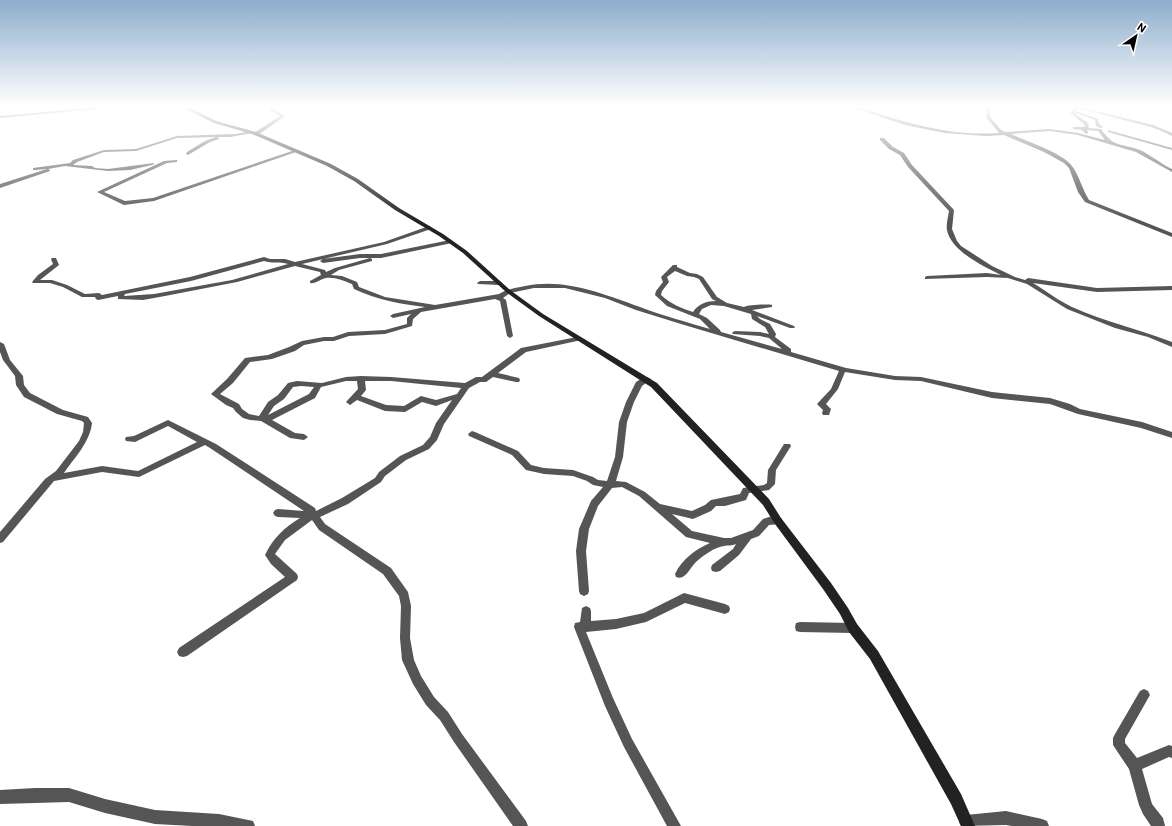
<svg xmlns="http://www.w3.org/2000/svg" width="1172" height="826" font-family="Roboto,sans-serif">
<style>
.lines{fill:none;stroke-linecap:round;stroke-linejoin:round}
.street{fill:#555;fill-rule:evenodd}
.secondary{fill:#222;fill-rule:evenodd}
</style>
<rect width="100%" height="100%" fill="#fff"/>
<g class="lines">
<path class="street" d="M275,105h5l-7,4 12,7 -27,19h-4v-2l26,-17 -11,-6 1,-3z
M310,105h5l1,1 -2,1z
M846,105h6c48,16 96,32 147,28l-13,-16 1,-7 -7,-5h4l6,4v8l11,13 4,2 45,-3 28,4 27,7 -7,-9 -11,-1 1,3 -2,1 -4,-4 -9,-1v-2h10l2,-1 -1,-2 -14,-11 4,-5 -3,-1 1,-2 81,20 19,8v3l-8,-4 -13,-5 -74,-19 -1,3 22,8 1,5 4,3 -2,1 -5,-2 -1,-6 -2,-1 -19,-6 13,9 2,4 -1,2 13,1c13,19 20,14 39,21 11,5 21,14 32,19v3l-36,-20 -58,-17 -28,-4 -39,3c15,7 52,19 61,32 7,9 10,23 17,34l83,33v4l-87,-35 -7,-10 -9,-24 -5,-5 -20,-11 -40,-17 -18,1 -41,-3 -40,-8z
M1108,130l64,18v2l-64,-18z
M251,131l2,1v1l-23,4h-12l1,2 -9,3 -22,13 -2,-1 1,-2 18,-11 11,-4 -39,1 -41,13 -32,1 -27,10 -4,3 19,1 3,2 13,1 46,-6v1l-2,1 -22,5 -22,1 -43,-5 -17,3 2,1v1l-50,17v-4l47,-15 -12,1h-2v-2l37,-5 3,-3 31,-10 32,-1 41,-13 58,-2z
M880,138h4l9,9 11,6 8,12 42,45 -2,19 5,12 4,5 31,20 23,11 10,3 3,-2 69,10 75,-2v4l-75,2 -64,-9c13,8 26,18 39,24 33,15 67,22 100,35v5l-24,-10 -33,-9 -48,-19 -40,-25 -19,-6 -21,-1 -62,2v-2l2,-1 60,-3 14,2c-18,-9 -50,-24 -54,-45 -1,-5 1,-13 2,-19l-41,-44 -8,-12 -11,-6 -9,-9z
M295,150l4,1 -145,50 -30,4 -27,-13 67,-31 13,-1v2l-10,1 -63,29 21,9 28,-3z
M429,226l2,1v2l-44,15 -85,20 23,6 1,2 9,-4 35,-10 2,1v2l-33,9 -8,5 11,1 15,6 2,5 26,10 50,8 64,-11c8,-5 16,-6 26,-8 41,-8 77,8 115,21 23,9 47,15 70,22l-10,-10 -33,-13 -12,-11 1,-4 7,-9 -2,-5 12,-12h4v2l13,6 7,1 6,3 14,20 10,6 17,4c3,-2 24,-3 28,-2v2l-20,3 42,16 1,1 -1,1h-4l-33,-12 3,3 10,5 6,10 -1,3 16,12v3l55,16 49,8 26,1 71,15 58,6 20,6 10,5 62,13 30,10v6l-31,-10 -63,-14 -28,-10 -58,-6 -71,-17 -26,-1 -50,-8 -7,17 -12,15 5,5 -2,6h-6l-1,-2 1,-3 -6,-6 14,-15 8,-18 -158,-47 -45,-14 -31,-12 -40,-10h-31l-24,5 -7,5 3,2 7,36 -3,2 -3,-2 -7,-35 -5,-2 -74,13 -8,7 -1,7 -27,8 -36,2 -15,5h-10l-20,4 -9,6 -23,8 -22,3 -17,21 -13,11 19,10 3,5 7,5 10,2 9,-14 10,-7 10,-12 9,-2 25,2 24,-6 15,-1 30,1 74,6 11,-6h6l39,-29 56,-11 4,2 -4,2 -51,11 -28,21 21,5 1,2 -1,2h-3l-23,-5 -7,5h-6l-11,6 -25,36 -7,16 -8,9 -23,11 -21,16 -4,6 -33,22 -28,13 5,7 66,44 17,24 3,14 -1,32 4,22 7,16 13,21 14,15 14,22 64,87 2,5h-15l-59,-84 -14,-22 -14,-15 -13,-21 -11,-24 -2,-22 1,-32 -2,-10 -16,-22 -64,-44 -7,-10 -27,20 -10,14 22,20 1,3 -1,3 -110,76 -4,1 -4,-1 -2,-4 2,-4 106,-71 -14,-13 -6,-9c8,-17 19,-27 35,-37l-22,-1 -3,-1 -2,-3 2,-3 3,-1 26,2 -94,-63 -5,-3 -66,32 -37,-5 -48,9 -51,61 -3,1v-11l45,-53 11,-8 23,-30 4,-9 1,-9 -2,-2 -25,-7 -33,-17 -8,-12 -1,-9 -12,-16 -3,-8v-10l4,2 6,16 13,16 1,9 6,8 33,17 25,7 4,6c-2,19 -17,34 -28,50l38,-7 36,5 59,-29 -29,-16 -33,16 -9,-1 -1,-2 1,-2 8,-1 34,-16 48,24 99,64 1,3 26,-13 33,-20 4,-6 21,-16 23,-11 7,-8 6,-14 16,-23 -16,6 -14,-4 -17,10 -20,-1 -28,-11 -7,5 -4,-3 12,-13 -1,-8h-11l-25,6 -6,11 -43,22 23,13 9,1 4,3 -4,3 -14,-2 -29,-17 -11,-1 -7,-2 -7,-6 -3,-4 -7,-3 -15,-11 16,-15 18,-21 23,-3 21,-8 13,-6 22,-4h9l15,-5 37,-2 22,-6v-6l4,-4 -18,4 -3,-2 3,-2 32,-7c-24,-3 -48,-7 -71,-18l-2,-5c-8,-3 -17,-7 -26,-6 -6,1 -10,6 -16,5v-2l11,-6 -1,-3 -25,-6 -58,16 -72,14 -22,4 -25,-1v-3l-20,4 -2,-1 -1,-2h-13l-19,-10 -13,-4h-17l-1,-1 6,-7 15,-11 -2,-5 1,-1h4l3,7 -19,15h12l15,5 18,9 14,-1 3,2 88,-18 74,-20 6,2h15l10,3 89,-20zM264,261c8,3 16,0 24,3l-56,16 -78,14 -30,2 1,-2 66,-13zM675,271l12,5 7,1 5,2 13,20 4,2c-9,0 -18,3 -23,11 -12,-4 -22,-8 -32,-17l1,-4 7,-9 -2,-5zM711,305l13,1 27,8 1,5 13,8 4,7 -9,-2 -25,-1 -2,1 -1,1 1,1 27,2 9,2 13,11 -61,-17 -1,-2 -13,-12 -8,-4 3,-5zM365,381h26l70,7 -4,6 -21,6 -15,-4 -17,10 -18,-1 -25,-9 5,-6zM301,386l13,1 -5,7 -41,21 6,-9 10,-7 9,-12z
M450,240l3,2 -1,1 -71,15h-21l-37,5 -3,-2 3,-2 37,-5h21z
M480,281h19l3,2 -3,2 -21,-1 -1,-1z
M644,377h3l4,2 -9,7 -8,16 -7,20 -4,35 -7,24 10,1 19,10 15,12 32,7 13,-6 6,-5 29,-6 3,-6 21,-3 3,-2 1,-13 16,-26h6l1,2 -15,24 -1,14 -6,6 -20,3 -3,7 -21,6h-9l-5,5 -18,8 -21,-5 20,17 32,7h7l22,-8 10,-11 9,-3 9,2 2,3 -2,3 -12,1 -10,11 -8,3 -12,16 -19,16 -4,1 -4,-1 -1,-3 1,-3 21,-16 3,-5c-4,2 -8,1 -12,2 -9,1 -20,9 -27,15 -7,6 -11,20 -21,16l-1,-3c7,-15 21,-25 35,-31l-24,-6 -47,-41 -17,-9 -10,1 -14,18 -9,23 -3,22 3,40 -1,3 -4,2 -4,-2 -1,-3 -3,-40 3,-22 12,-28 12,-14 -10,-2 -6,-4 -14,-5 -29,-2 -18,-4 -14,-15 -43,-19 -1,-2 4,-3 3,1 43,19 13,14 13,3 29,2 20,7 5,3 9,1 8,-24 4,-35 7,-20 10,-20z
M684,593l41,11 4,2 1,3 -1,3 -4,2 -40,-11 -39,19 -30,7 -30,3 27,66 19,41 49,87h-14l-43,-79 -19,-41 -31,-79 1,-4 5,-1 2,-14 4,-2 4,2 1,3v10l25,-2 28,-6z
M800,622l53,1 4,1 1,4 -1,4 -4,1 -53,-1 -4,-1 -1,-4 1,-4z
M1144,689l4,2 2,4 -25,44v4l12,15 32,-13 3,1v12l-3,-1 -27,12 10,35 11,14 2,8h-14l-8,-12 -4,-9 -10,-36 -16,-24v-7l2,-4 25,-43z
M35,788h34l36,11 50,11 64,4 34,7 2,5h-63l-37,-2 -50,-11 -36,-11 -69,2v-14z
M1006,811l36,8 5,2 2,5h-37l-6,-1 -45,1 -2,-4 2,-5 5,-2z"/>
<path class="secondary" d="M125,105h14l-139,13v-2z
M178,105h5l8,3 25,13 40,11 75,32 27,15 41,29 44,26 24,17 43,39 33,24 114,69 112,116 12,19 50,65 17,25 9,16 21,27 83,143 14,32h-14l-10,-22 -81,-145 -21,-27 -9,-18 -17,-25 -48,-65 -12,-19 -112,-118 -112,-71 -33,-24 -43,-39 -24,-17 -44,-26 -41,-29 -27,-15 -75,-32 -38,-11z"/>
</g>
<linearGradient id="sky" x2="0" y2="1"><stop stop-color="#8cadcc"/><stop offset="0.48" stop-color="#fff"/><stop offset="1" stop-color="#fff" stop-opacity="0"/></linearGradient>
<rect width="1172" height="221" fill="url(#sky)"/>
<g transform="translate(1136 36) rotate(34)" stroke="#ffffff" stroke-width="3" paint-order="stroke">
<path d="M0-3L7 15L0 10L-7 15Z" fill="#000000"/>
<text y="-6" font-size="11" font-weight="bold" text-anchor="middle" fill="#000000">N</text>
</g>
</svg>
